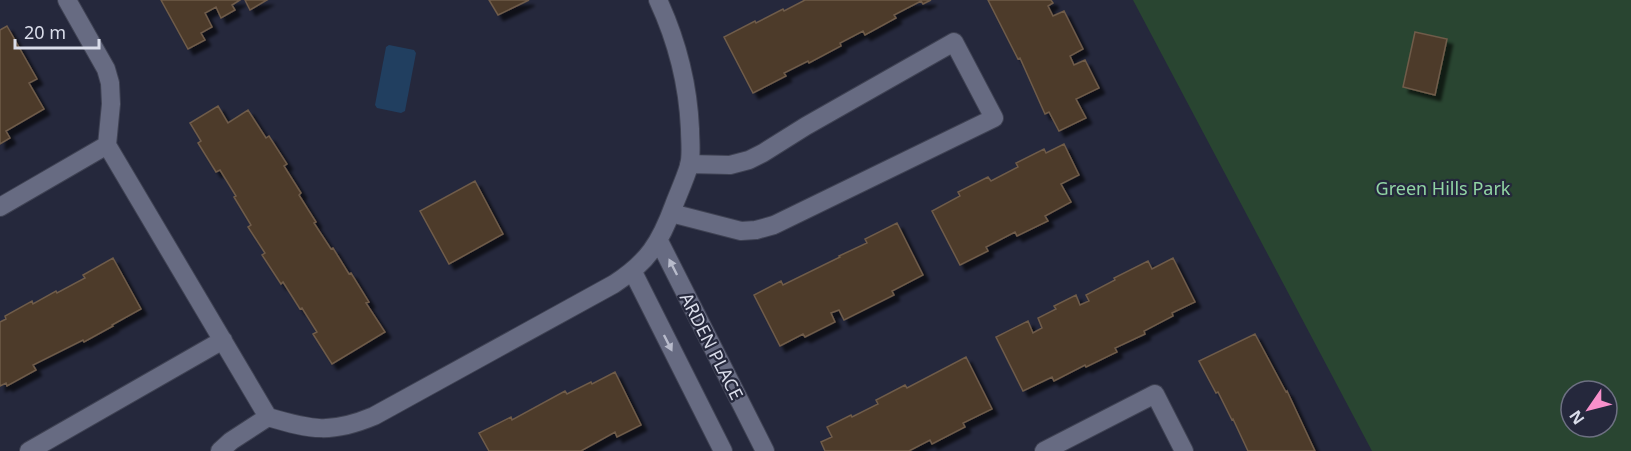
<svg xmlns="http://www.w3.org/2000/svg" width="1631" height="451" font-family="'Noto Sans',sans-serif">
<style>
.green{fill:#294531;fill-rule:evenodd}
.water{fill:#213f60}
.building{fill:#4d3b2b;stroke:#6f5c4a;stroke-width:1.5;filter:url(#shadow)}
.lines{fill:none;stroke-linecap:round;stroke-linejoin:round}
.minor-casing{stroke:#3f4253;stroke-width:20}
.minor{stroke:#676b82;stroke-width:18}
.oneway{fill:#b8bbcb}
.labels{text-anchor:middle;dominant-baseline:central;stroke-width:4.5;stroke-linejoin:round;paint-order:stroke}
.park-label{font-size:18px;fill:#91d5a4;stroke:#25283c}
.street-label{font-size:18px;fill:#daddea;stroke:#25283c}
</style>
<defs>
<filter id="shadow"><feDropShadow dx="5.5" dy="5.5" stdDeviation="1.5" flood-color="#0009"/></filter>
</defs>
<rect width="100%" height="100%" fill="#25283c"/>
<path class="green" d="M1133,0h498v451h-259zM1571,391h36v36h-36z"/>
<path class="water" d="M389,45l25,5 2,3 -11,58 -4,2 -24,-5 -2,-3 11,-58z"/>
<path class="building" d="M161,0h79l-8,5 3,5 -14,8 -5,-11 -11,6 7,14 -11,6 4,7 -17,9z
M245,0h22l-17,10z
M489,0h40l-31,15z
M805,0h126l-8,4 -2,-3 -27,14 2,3 -31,17 -2,-4 -23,12 1,3 -32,17 -1,-2 -24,12 2,3 -33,17 -29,-56 31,-16 1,2 27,-14 1,2z
M988,0h63l2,3 -5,3 5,10 11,-5 19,38 -13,7 4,9 11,-5 14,28 -23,11 10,19 -27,13 -10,-19 -4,2 -25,-56 -2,1z
M7,26l30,53 -8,4 15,26 -38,22 4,7 -10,6v-114z
M1415,32l32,7 -12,56 -32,-8z
M218,106l10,17 20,-13 18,28 3,-2 18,28 -3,2 17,27 -2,2 17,27 -2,1 17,26 2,-1 16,26 2,-1 18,29 -3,1 19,29 -53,32 -19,-30 4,-2 -15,-24 -2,1 -17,-27 -2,2 -19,-29 3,-2 -17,-26 3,-2 -17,-28 2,-1 -16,-26 -4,2 -18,-29 3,-2 -11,-18z
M1064,144l15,31 -18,9 10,18 -26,14 3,5 -31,15 -2,-4 -29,15 2,4 -28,14 -28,-54 28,-15 -2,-4 30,-15 3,4 27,-14 -2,-4 28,-14 2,4z
M475,181l28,53 -54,30 -29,-53z
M897,223l26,52 -31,16 2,4 -50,25 -5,-10 -8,3 4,9 -30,15 -2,-3 -23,12 -26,-51 27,-14 2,4 57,-28 -1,-1 28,-13 -2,-4z
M113,258l28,51 -29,16 1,1 -29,16 -1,-2 -50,25 3,5 -29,16 -1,-3 -6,3v-64l6,-3 -1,-3 27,-15 1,3 23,-13 1,2 28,-15 -2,-3z
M1173,258l22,44 -23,11 1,3 -29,15 1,3 -30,14 2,4 -31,15 -1,-2 -31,16 -2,-4 -29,14 -27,-54 32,-16 5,12 9,-5 -4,-10 18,-9 -2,-3 22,-11 4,10 9,-4 -3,-6 29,-15 -1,-2 34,-17 4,8z
M1255,334l31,58 1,-1 28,60h-67l-15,-32 -1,1 -14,-28 -2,1 -17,-32z
M966,357l26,52 -29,14 2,4 -33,17 -2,-4 -21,11h-84l-4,-9 11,-5 -5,-10 24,-12 1,2 26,-13 -2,-4 29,-15 2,3z
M615,372l26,53 -24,12 -2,-5 -34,19h-92l-10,-18 32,-16 1,3 53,-29 2,3 24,-12 1,2z"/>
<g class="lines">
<g class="minor-casing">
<path id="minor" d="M67,0l39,69 4,14 1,21 -4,41 161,272
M0,207l107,-62
M671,213l70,18 15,-1 18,-5 220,-107 -40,-76 -148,84 -43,27 -14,7 -19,5 -41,-1
M659,241l106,210
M633,272l90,179
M29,451l194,-111
M220,451l11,-10 37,-24c44,13 63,17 106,-1l240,-132c34,-22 46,-41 60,-79 5,-13 11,-26 15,-39 3,-11 1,-25 1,-37 -2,-45 -13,-88 -32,-129
M1044,451l111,-57 29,57"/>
</g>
<use href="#minor" class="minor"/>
</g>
<defs><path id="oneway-solid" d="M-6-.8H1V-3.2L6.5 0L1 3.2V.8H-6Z" transform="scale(1.5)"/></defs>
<g class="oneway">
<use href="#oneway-solid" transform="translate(673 267) rotate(-117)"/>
<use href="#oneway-solid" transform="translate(668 343) rotate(63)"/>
</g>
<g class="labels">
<g class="park-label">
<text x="1443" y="188">Green Hills Park</text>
</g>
<g class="street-label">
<text transform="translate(712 346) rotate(63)">ARDEN PLACE</text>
</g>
</g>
<g transform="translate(1589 409) rotate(235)"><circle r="28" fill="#25283c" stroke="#6d7082" stroke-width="1.5"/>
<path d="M0-4.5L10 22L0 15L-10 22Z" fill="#f890cb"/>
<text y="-9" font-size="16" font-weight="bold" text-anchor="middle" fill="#daddea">N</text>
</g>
<path d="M15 39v9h84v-9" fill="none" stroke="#daddea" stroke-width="3"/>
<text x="24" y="39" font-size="18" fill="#daddea" stroke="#25283c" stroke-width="4.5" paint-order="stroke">20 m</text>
</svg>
